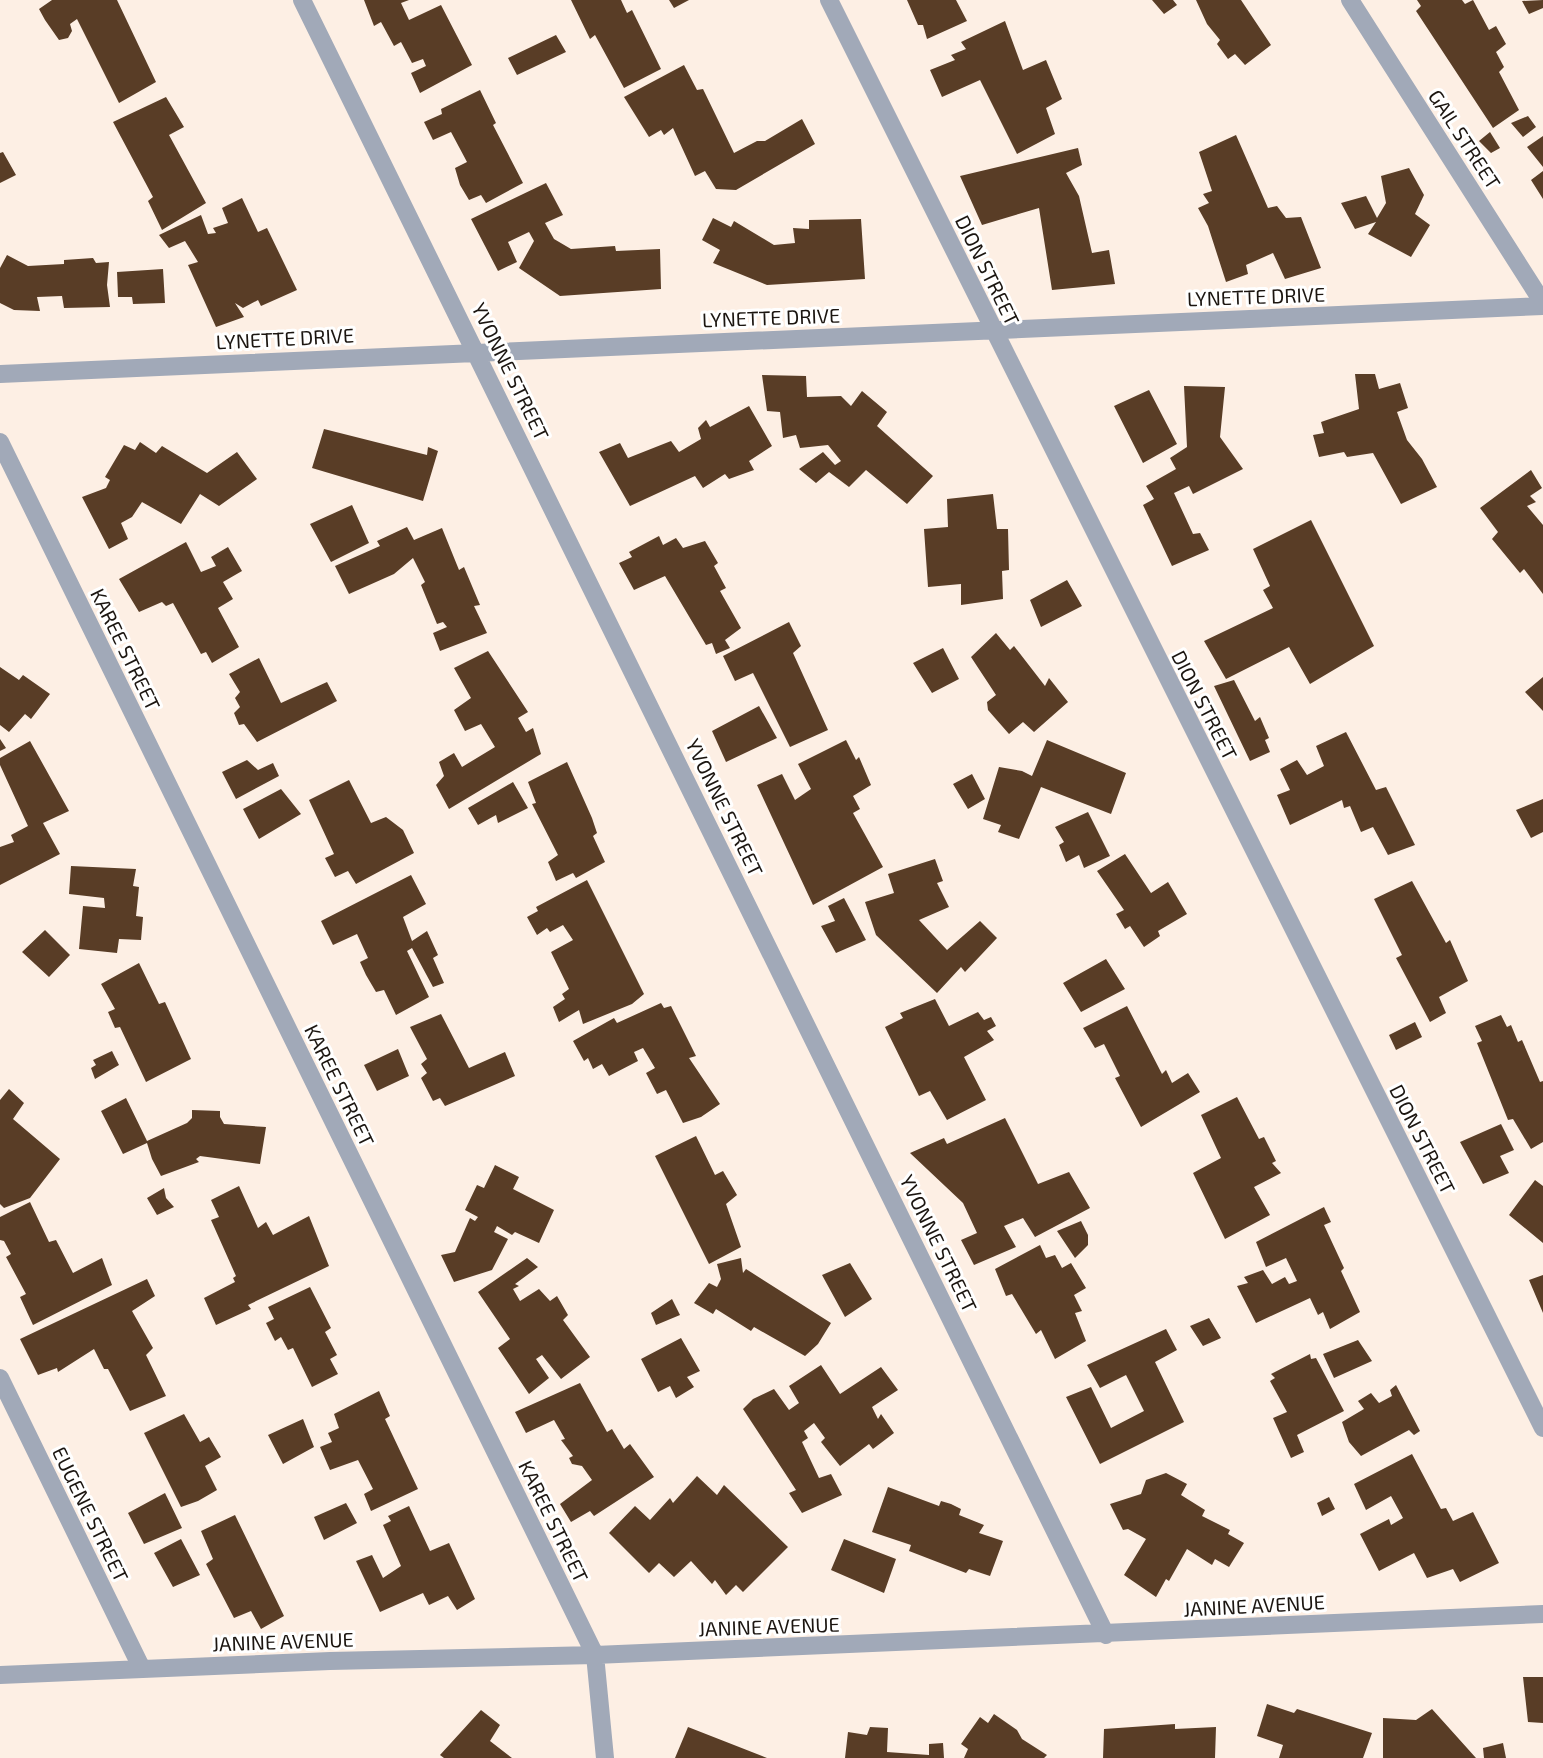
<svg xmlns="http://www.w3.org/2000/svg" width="1543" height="1758" font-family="'Exo 2',sans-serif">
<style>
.building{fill:#593d26}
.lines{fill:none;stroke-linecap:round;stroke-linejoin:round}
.minor{stroke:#a1a9b8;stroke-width:18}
.labels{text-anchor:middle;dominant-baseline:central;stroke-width:6;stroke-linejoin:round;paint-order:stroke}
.street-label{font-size:20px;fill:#1b1510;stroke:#fff}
</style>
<rect width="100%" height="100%" fill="#fdefe4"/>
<path class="building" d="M52,0h65l39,82 -37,21 -42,-84 -7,5 2,7 -4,7 -9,2 -14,-20 -6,-11z
M364,0h45l-8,3 8,17 32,-15 31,60 -52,28 -9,-20 15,-7 -3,-7 -11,4 -11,-21 -7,4 -13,-24 -7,4z
M571,0h50l6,13 5,-3 29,59 -37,19 -29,-53 -5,4z
M669,0h20l-15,8z
M907,0h49l11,21 -40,18 -4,-14h-5z
M1152,0h21l4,5 -13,9z
M1196,0h45l30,45 -26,20 -10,-11 -7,5 -11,-15 3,-4 -13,-16z
M1417,0h45l3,4 8,-4 16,30 7,-4 10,18 -10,8 8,15 -5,5 20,38 -26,18 -77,-117 5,-5z
M1543,0v8l-14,6 -7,-13z
M1005,21l18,49 23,-10 16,39 -16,9 9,26 -38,20 -37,-74 -38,17 -12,-27 25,-10 -4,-5 15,-6 -5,-7z
M556,35l10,17 -49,23 -9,-17z
M684,65l13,25 6,-1 31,64 23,-12h8l37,-22 13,25 -79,46 -20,-1 -11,-18 -10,5 -22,-48 -9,7 -3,-5 -12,7 -25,-40z
M480,90l16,33 -3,2 30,58 -37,20 -5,-8 -12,5 -9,-15 -5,-17 12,-6 -16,-30 -18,8 -9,-18 18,-8 -1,-5z
M166,97l18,30 -15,8 37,68 -44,27 -14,-29 5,-4 -40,-75z
M1528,116l8,11 -13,10 -12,-14z
M1490,132l10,16 -9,5 -12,-12z
M1236,135l32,73 9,-2 9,12 15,-1 20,51 -36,11 -12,-26 -27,12 2,9 -22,8 -18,-56 -10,-18 11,-5 -6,-9 9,-3 -13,-39z
M1543,136v31l-16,-20z
M1078,148l4,17 -16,8 13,23 13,57 17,-3 6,34 -63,6 -13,-82 -57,17 -22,-49z
M3,152l13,23 -16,8v-30z
M1409,168l15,27 -9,19 15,11 -19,32 -43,-23 8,-12 -21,7 -14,-26 25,-7 11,22 9,-15 -5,-27z
M1543,171v28l-12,-19z
M546,183l17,32 -18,8 9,16 17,10 44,-3 1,5 44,-2 1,40 -101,7 -41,-28 15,-27 -5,-9 -21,10 9,20 -19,9 -27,-52z
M242,198l16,34 9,-4 30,62 -36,16 -3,-6 -15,8 -8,-5 9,14 -28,10 -28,-62 10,-3 -13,-21 -16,7 -10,-13 42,-20 7,19 8,-1 -3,-5 15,-5 -6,-15z
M713,218l18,9 3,-6 40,24 21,-2 -2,-15 16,1v-9l52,-1 4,60 -98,6 -54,-22 7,-13 -18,-10z
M7,255l21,11 36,-2v-4l29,-2 3,5 13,-1 -2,23 3,22 -46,1 -2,-12 -25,1 3,14 -26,-1 -14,-7v-35z
M163,269l2,34 -32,1 -1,-7h-14l-1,-25z
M1355,374h20l4,15 21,-6 8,25 -11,4 10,28 15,19 15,28 -36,17 -28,-51 -26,4 -3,-5 -25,5 -6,-22 11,-2 -3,-11 38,-13z
M762,375l44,1 1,21 34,-1 10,10 11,-15 25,21 -10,14 56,50 -26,28 -41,-34 -17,17 -20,-15 -13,11 -17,-14 24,-17 12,13 6,-4 -13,-16 -28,3 -4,-13 -13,3 -3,-26 -13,-1z
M1184,386l41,1 -5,50 23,32 -50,25 -4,-8 -15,7 19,41 7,-1 9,17 -37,16 -29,-61 11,-6 -8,-13 30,-17 -6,-11 17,-11z
M1149,390l28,54 -34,19 -29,-57z
M749,406l23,40 -23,15 5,9 -25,9 -4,-5 -22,14 -8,-12 -65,30 -31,-54 21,-9 8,15 43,-17 8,11 22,-13 -3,-11 8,-8 4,7z
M324,429l103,26 1,-8 10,4 -15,50 -111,-33z
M140,442l16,11 6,-7 45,27 30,-21 20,27 -38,27 -19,-12 -19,30 -39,-22 -10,15 -11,6 7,16 -19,10 -27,-52 24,-9 4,-8 -5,-3 19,-32 11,5z
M1531,470l11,18 -12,8 6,6 -9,4 16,19v69l-19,-25 -4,4 -28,-34 6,-7 -18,-24z
M993,494l4,35h11l1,41 -7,1 1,28 -42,6v-21l-33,3 -4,-58 24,-2 -1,-28z
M352,505l17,38 -38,19 -21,-38z
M1311,520l63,126 -64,38 -21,-37 -63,32 -22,-38 69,-33 -10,-18 7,-4 -17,-37z
M407,527l7,13 28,-12 17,42 5,-3 16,38 -6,1 13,27 -47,18 -7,-18 14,-6 -4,-5 -6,2 -16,-39 4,-3 -12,-24 -19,16 -45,20 -14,-28 45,-20 -3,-5z
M659,536l4,9 13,-7 7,10 22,-7 13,22 -4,3 12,22 -6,3 21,37 -16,12 5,8 -14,6 -4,-11 -6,2 -41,-69 -31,14 -15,-27 13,-6 -3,-5z
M186,542l15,30 15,-6 -5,-9 17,-10 14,24 -19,11 10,17 -15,9 21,39 -27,16 -6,-11 -5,2 -28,-51 -7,3 -4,-4 -23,10 -20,-33z
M1067,580l15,26 -41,21 -11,-27z
M789,622l12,24 -8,7 35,77 -38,17 -37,-74 -18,8 -12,-25z
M996,633l14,17 4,-4 31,40 4,-8 19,24 -34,30 -11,-10 -14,12 -21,-24 -1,-8 9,-7 -25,-38z
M943,648l16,31 -27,14 -19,-30z
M488,651l40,61 -10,6 8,14 7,-4 8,26 -92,55 -13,-24 8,-9 -5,-14 15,-9 8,14 33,-20 -14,-23 -16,7 -11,-21 17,-12 -17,-30z
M259,658l22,45 46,-21 10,19 -80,41 -13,-18 -5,1 -5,-12 6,-6 -5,-9 5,-6 -11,-18z
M0,667l19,13 4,-5 27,19 -19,25 -6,-5 -16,18 -9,-7z
M1543,677v34l-18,-19z
M1234,680l21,41 5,-4 9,21 -4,2 5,12 -20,9 -36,-75z
M759,706l18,32 -51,24 -14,-31z
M1346,732l30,58 10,-3 29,58 -27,10 -15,-28 -12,5 -11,-26 -6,2 -2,-8 -52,25 -13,-30 13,-5 -10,-21 17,-9 10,15 17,-9 -8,-20z
M0,739l6,9 -6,3z
M846,740l10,20 3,-3 12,28 -18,11 7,13 -7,4 30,54 -70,38 -56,-120 25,-11 13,26 16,-11 -13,-25z
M1047,740l79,33 -15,41 -70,-27 -22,52 -21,-7 3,-7 -18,-6 16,-52 23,4 10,5z
M30,741l39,70 -26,12 17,31 -60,31v-38l14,-5 -3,-7 17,-9 -28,-61v-7z
M247,760l11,10 15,-7 6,13 -43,23 -14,-27z
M567,762l25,56 5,15 -4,3 12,26 -29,16 -3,-5 -17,8 -8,-19 10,-7 -26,-51 4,-1 -8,-21z
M972,774l13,25 -17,10 -15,-25z
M349,780l22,43 15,-6 17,13 11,23 -58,31 -8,-13 -13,6 -10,-19 9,-4 -25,-54z
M513,782l15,26 -30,15 -2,-8 -18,10 -10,-17z
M281,789l20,25 -42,25 -16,-30z
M1543,799v33l-12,6 -15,-28z
M1088,812l22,44 -26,12 -5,-13 -13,7 -7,-17 5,-3 -9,-15z
M1125,854l26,39 17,-11 19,32 -29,17 2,5 -16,11 -14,-21 -5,3 -9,-15 8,-4 -27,-39z
M935,859l8,22 -6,2 12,24 -30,13 28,30 33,-29 17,17 -32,34 -4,-5 -24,26 -61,-58 -11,-33 29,-9 -6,-19z
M71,866l65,3 -3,17 6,1 -3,29 7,1 -2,23 -22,-1 -2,14 -38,-4 4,-43 22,2 -1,-10 -35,-4z
M411,875l15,29 -23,13 9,24 15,-10 11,24 -5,3 11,25 -11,4 -21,-39 -5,3 22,46 -33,18 -12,-25 -8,2 -10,-17 -6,-13 8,-4 -11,-24 -24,11 -12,-24z
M587,880l57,114 -12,10 -49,20 -4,-14 -20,12 -6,-15 12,-8 -3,-5 7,-5 -18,-37 22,-12 -10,-15 -13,7 -3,-4 -10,7 -10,-18 11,-6 -2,-4z
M1412,881l34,62 4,-3 18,41 -29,16 7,16 -16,9 -34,-64 6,-3 -28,-56z
M844,898l22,42 -30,13 -15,-27 14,-5 -7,-15z
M45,930l25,25 -21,22 -27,-25z
M1106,959l19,30 -44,23 -18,-29z
M139,963l20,41 6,-2 26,57 -45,23 -26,-55 -5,1 -7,-16 7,-3 -14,-25z
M935,999l14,27 29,-14 6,8 7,-3 5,9 -9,5 7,9 -30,17 22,43 -39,20 -17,-29 -11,5 -34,-69 18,-9 -3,-5z
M661,1003l3,5 7,-2 25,50 -7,2 31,46 -19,13 -18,6 -17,-33 -9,4 -11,-21 9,-5 -12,-20 -9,4 4,9 -29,15 -7,-12 -9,5 -5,-11 -4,3 -11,-20 41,-23 3,5z
M1127,1006l35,68 4,-4 6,13 16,-10 12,19 -59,35 -26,-49 5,-2 -16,-32 -9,4 -12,-20z
M441,1014l28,54 36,-16 10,24 -70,30 -5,-8 -7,3 -12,-23 6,-5 -6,-9 6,-5 -17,-32z
M1501,1015l6,12 4,-2 7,17 4,-2 18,42 3,-1v61l-12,7 -18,-30 -5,1 -31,-77 5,-2 -7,-15z
M1415,1022l7,15 -26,13 -7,-15z
M398,1049l11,27 -32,15 -13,-26z
M112,1051l7,14 -24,14 -4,-11 5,-3 -3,-5z
M9,1089l15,14 -11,16 47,40 -30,39 -26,10 -4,-4v-104z
M1237,1097l22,42 5,-2 12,24 -4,2 9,10 -27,14 16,28 -45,24 -32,-66 28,-15 -20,-43z
M126,1098l21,43 40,-18 5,-5v-8l28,1v6l4,7 42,3 -6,37 -60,-8 -4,3 3,3 -38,14 -9,-17 -5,-16 -24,11 -22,-43z
M1005,1118l33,66 31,-12 21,36 -55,29 -12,-19 -19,8 12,21 -42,18 -13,-25 16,-7 -14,-30 -53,-50 34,-15 3,6z
M1501,1124l13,26 -14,6 9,17 -26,11 -23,-42z
M696,1136l19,39 8,-4 14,24 -11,9 15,43 -32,17 -54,-108z
M495,1165l24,12 -6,12 41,21 -15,33 -24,-11 -3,3 -15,-9 -3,6 14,7 -16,31 -38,12 -13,-27 14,-3 15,-34 5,3 3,-4 -13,-7 12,-25 7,3z
M1535,1180l8,6v57l-34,-28z
M239,1186l19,42 8,-6 7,13 36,-19 20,50 -81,39 3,4 -35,16 -12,-27 31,-16 -2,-4 3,-2 -25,-56 8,-3 -8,-17z
M164,1188l2,10 8,9 -17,8 -10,-17z
M30,1202l19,40 7,-2 17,33 29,-15 10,27 -79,40 -13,-28 6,-3 -20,-37 5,-3 -7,-13 -4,-1v-23z
M1324,1207l7,15 -7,3 20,43 -3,3 19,41 -30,17 -7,-17 -5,3 -8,-17 -54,25 -19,-37 11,-3 -4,-6 19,-7 9,14 13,-7 4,7 8,-3 -11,-23 -20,9 -10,-25z
M1081,1221l7,14v10l-13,13 -18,-27z
M1040,1245l6,13 9,-3 7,13 9,-5 15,25 -12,7 8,16 -7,2 11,28 -31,18 -14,-29 -5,4 -24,-40 -6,2 -11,-27z
M527,1258l11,9 -23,17 4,2 -6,3 7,12 19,-12 11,12 7,-5 11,19 -5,5 27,37 -29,22 -19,-24 -6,4 13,19 -20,16 -31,-46 12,-9 -32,-47z
M741,1258l2,15 3,-4 85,54 -13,21 -13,12 -51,-29 -3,4 -35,-22 -3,5 -19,-11 15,-20 8,4 4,-8 -4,-15z
M850,1263l22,36 -27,18 -23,-42z
M1543,1275v38l-14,-33z
M147,1279l8,17 -23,15 21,37 -7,7 20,41 -36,15 -22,-42h-4l-10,-20 -36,23 -1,-4 -19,7 -18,-36z
M310,1287l21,41 -6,4 12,23 -7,4 8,15 -26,13 -19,-39 -5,2 -7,-13 -6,4 -9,-18 8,-4 -6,-12z
M672,1299l8,16 -24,10 -5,-12z
M1209,1318l12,20 -18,8 -13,-20z
M1166,1329l11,21 -22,12 29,60 -84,42 -34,-67 25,-10 20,41 33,-17 -18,-36 -26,13 -13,-23z
M681,1338l19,33 -13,6 7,10 -18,11 -6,-12 -12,6 -17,-33z
M1358,1340l14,21 -38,17 -11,-24z
M1310,1354l1,5 5,-1 28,53 -47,24 7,17 -13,6 -18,-40 14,-6 -17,-31 5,-3 -4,-4z
M821,1365l19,29 41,-27 17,23 -26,17 6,12 3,-5 13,19 -21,16 -4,-5 -29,22 -19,-24 4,-4 -11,-15 -10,8 4,7 -6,4 17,36 12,-4 11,21 -40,18 -13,-20 7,-3 -53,-81 10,-10 21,-10 15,21 10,-7 -10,-17z
M580,1383l27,49 5,-3 12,20 6,-5 24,33 -60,39 -4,-5 -19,11 -11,-18 32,-24 -10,-14 -10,-2 -3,-6 4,-2 -12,-16 4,-1 -11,-19 -28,13 -11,-21z
M1396,1385l24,46 -6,4 -5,-5 -48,26 -12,-14 -7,-20 22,-13 -6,-8 13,-8 8,10 13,-7 -2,-6z
M379,1391l11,25 -5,3 33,70 -47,22 -7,-17 9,-5 -15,-29 -28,10 -10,-23 12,-5 -4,-9 11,-5 -5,-14z
M184,1414l16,28 9,-5 12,20 -16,9 12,24 -19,11 -17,6 -37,-74z
M303,1419l11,28 -31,17 -15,-29z
M1412,1454l29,55 5,-1 7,13 20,-9 26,51 -39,19 -7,-13 -26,9 -13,-25 -35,18 -19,-37 29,-15 2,6 12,-7 -12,-22 -25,14 -12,-26z
M1166,1473l21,11 -6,11 24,15 -3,6 28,14 -2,4 16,9 -15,24 -14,-8 -3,6 -25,-16 -18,32 -3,-2 -10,18 -32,-22 22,-36 -18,-10 -5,1 -13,-26 31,-10 5,-14z
M697,1476l20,19 7,-10 64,62 -45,45 -7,-7 -10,10 -11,-15 -3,4 -21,-23 -17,16 -15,-14 -10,10 -40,-40 26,-27 15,14 20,-22 3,5z
M888,1487l51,19 2,-5 10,3 10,5 -2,6 25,10 -5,8 24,8 -13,35 -21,-7 -3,4 -57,-22 2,-6 -39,-13z
M165,1493l17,35 -38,16 -16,-31z
M1329,1497l6,12 -13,7 -5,-13z
M346,1503l11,20 -33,17 -10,-23z
M409,1506l21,45 19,-8 26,56 -18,11 -9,-14 -19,9 -6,-12 -43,19 -24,-51 16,-6 11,23 18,-12 -18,-41 8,-4 -3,-5z
M235,1515l49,101 -23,13 -10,-18 -17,7 -28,-54 7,-5 -12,-28z
M181,1539l19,36 -27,12 -19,-34z
M844,1539l52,20 -12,34 -53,-23z
M1523,1677h20v46l-15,-1z
M1267,1704l27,9 3,-4 75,24 -9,25h-84l4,-13 -26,-9z
M1432,1709l44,49h-93v-40l33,2z
M481,1710l19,15 -10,16 22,17h-68l-4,-3z
M994,1714l23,16 5,9 25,16 -3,3h-80l4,-9 -7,-5 19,-27 8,6z
M1175,1724v5l41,-2 -1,31h-112l1,-29z
M688,1727l79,31h-92z
M870,1727l18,1 -1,24 42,3v-11l14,-1 1,15h-99l3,-26 19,3z
M1503,1743l3,15h-22l-1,-10z"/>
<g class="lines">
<path class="minor" d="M302,0l804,1635
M829,0l714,1428
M1350,0l193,303
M0,374l1543,-68
M0,442l595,1213 10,103
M0,1378l142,291
M0,1675l330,-14 265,-6 948,-41"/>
</g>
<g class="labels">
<g class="street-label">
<text transform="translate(1465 139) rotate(57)">GAIL STREET</text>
<text transform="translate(988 270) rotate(64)">DION STREET</text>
<text transform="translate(1256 296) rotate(-2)">LYNETTE DRIVE</text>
<text transform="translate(771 317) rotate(-2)">LYNETTE DRIVE</text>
<text transform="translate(285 338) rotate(-3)">LYNETTE DRIVE</text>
<text transform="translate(511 371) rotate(64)">YVONNE STREET</text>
<text transform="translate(126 649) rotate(64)">KAREE STREET</text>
<text transform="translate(1205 705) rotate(63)">DION STREET</text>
<text transform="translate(725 807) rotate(64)">YVONNE STREET</text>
<text transform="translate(340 1085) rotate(64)">KAREE STREET</text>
<text transform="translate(1423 1139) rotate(63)">DION STREET</text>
<text transform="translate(939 1243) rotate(64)">YVONNE STREET</text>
<text transform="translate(91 1514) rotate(64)">EUGENE STREET</text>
<text transform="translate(554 1521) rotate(64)">KAREE STREET</text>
<text transform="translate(1254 1605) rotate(-3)">JANINE AVENUE</text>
<text transform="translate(769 1626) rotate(-2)">JANINE AVENUE</text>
<text transform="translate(283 1641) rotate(-2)">JANINE AVENUE</text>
</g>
</g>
</svg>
